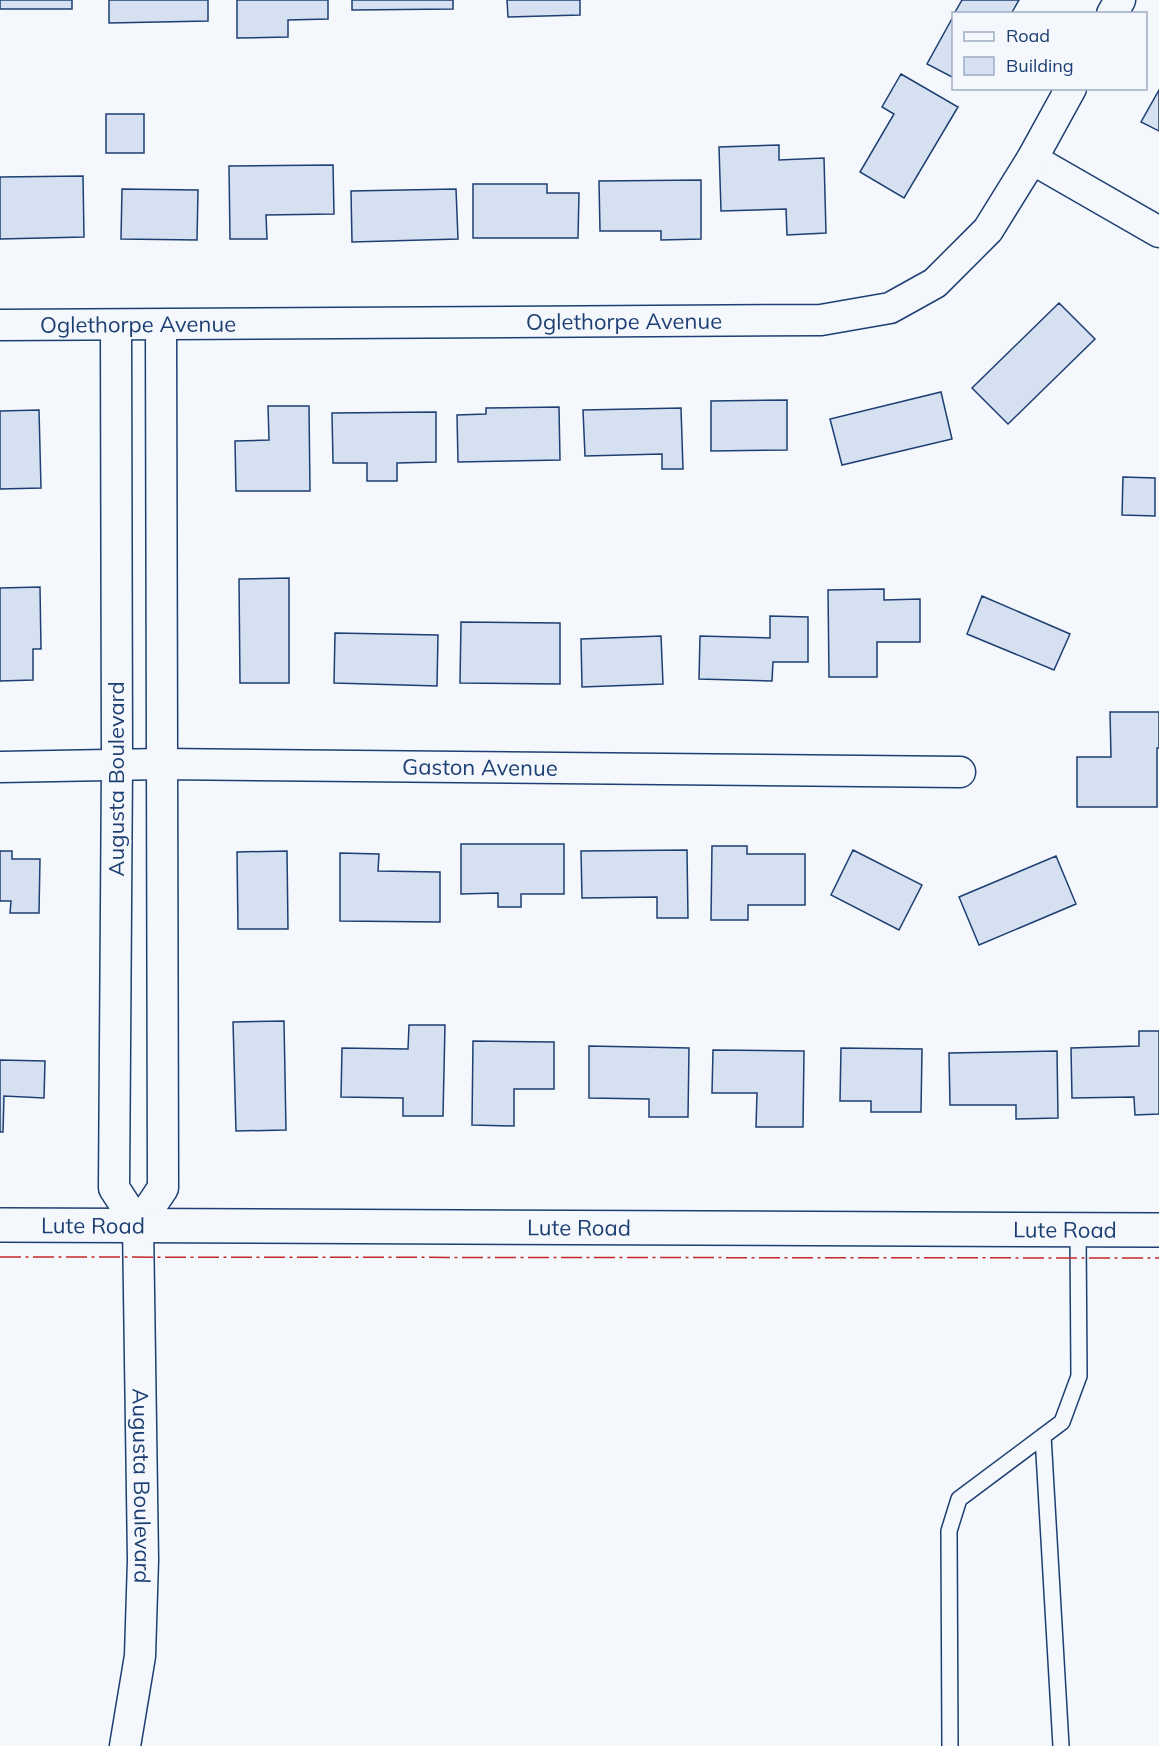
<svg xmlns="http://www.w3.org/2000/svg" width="1159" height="1746" font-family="Mulish,sans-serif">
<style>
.building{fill:#d5e0f0;stroke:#1d3f73;stroke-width:1.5}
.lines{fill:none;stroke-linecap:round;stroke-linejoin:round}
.lane-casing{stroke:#1d3f73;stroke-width:18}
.street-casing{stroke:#1d3f73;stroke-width:33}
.secondary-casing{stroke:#1d3f73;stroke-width:36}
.lane{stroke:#f4f7fb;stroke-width:15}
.street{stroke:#f4f7fb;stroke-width:30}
.secondary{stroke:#f4f7fb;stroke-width:33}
.power{stroke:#c62828;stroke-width:1.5;stroke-dasharray:21 4.5 3 4.5;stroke-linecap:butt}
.labels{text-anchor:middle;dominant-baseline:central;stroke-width:4.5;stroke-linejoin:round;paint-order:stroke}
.street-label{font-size:22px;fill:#1d3f73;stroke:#f4f7fb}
</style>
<rect width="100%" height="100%" fill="#f4f7fb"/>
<path class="building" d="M0,0h72v9h-72z
M109,0h99v21l-99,2z
M237,0h91v19l-40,1v17l-51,1z
M352,0h101v9l-101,1z
M507,0h73v15l-72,2z
M962,0h57l-8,14h-57z
M954,15v63l-27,-14z
M901,74l57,33 -54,91 -44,-26 34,-58 -12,-7z
M1159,90v41l-18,-9z
M106,114h38v39h-38z
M779,145v15l45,-2 2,75 -39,2 -1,-26 -65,2 -2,-64z
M333,165l1,49 -68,1 1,24h-37l-1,-73z
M83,176l1,61 -84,2v-62z
M701,180v59l-40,1v-9h-61l-1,-50z
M473,184h74v9h32l-1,45h-105z
M122,189l76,1 -1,50 -76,-1z
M456,189l2,50 -106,3 -1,-51z
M1059,303l36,36 -87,85 -36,-36z
M941,392l11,47 -110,26 -12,-46z
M787,400v50l-76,1v-50z
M268,406h41l1,85h-74l-1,-50 34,-1z
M559,407l1,53 -102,2 -1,-47 29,-1v-6z
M681,408l2,61h-21v-15l-77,2 -2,-46z
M39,410l2,78 -41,1v-78z
M436,412v50l-39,1v18h-30v-18h-34l-1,-50z
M1123,477l32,1v38l-33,-1z
M289,578v105h-49l-1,-104z
M40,587l1,62h-8v31l-33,1v-93z
M884,589v11l36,-1v43h-43v35h-48l-1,-87z
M982,596l88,38 -16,36 -87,-36z
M770,616l38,1v45h-35l-1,19 -73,-2 1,-43 70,2z
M461,622l99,1v61l-100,-1z
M335,633l103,2 -1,51 -103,-3z
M661,636l2,48 -81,3 -1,-48z
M1110,712h49v36h-2v59h-80v-50h34z
M461,844h103v50h-43v13h-23v-14l-37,1z
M712,846h35v8h58v51h-57v15h-37z
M687,850l1,68h-31v-21l-75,1 -1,-47z
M853,850l69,35 -23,45 -68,-35z
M0,851h12v8h28l-1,54h-29l1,-12h-11z
M287,851l1,78h-50l-1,-77z
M340,853l39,1 -1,17 62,1v50l-100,-1z
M1056,856l20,48 -97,41 -20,-48z
M284,1021l2,109 -50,1 -3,-109z
M409,1025h36l-2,91h-40v-18l-62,-1 1,-49 66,1z
M1139,1031h20v83l-24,1 -1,-18 -62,1 -1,-50 68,-2z
M473,1041l81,1v47h-40v37l-42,-1z
M589,1046l100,2 -1,69h-39v-18l-60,-1z
M841,1048l81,1 -1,63h-50v-11h-31z
M713,1050l91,1 -1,76h-47l1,-34h-45z
M1057,1051l1,67 -42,1v-14h-66l-1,-52z
M0,1060l45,1 -1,37 -40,-2 -1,36h-3z"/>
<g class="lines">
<g class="lane-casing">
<path id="lane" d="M1043,1436l18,310
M950,1746l-1,-215 10,-32 103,-77 17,-46 -1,-146"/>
</g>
<g class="street-casing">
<g id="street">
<path d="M1112,14l8,-14"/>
<path d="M1032,159l127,73"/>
<path id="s1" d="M0,325l821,-5 69,-12 45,-25 53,-53 44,-71 39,-71"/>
<path id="s2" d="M116,325l1,440 -3,423 24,37 5,335 -3,96 -15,90"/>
<path id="s3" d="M0,767l162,-3 798,8"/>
<path d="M138,1225l25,-37 -2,-863"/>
</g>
</g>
<g class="secondary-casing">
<g id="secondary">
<path id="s4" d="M0,1225l1159,5"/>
</g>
</g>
<use href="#lane" class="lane"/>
<use href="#street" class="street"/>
<use href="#secondary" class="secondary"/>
<path class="power" d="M0,1257l1159,1"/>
</g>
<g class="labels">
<g class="street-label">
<text stroke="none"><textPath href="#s1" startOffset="624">Oglethorpe Avenue</textPath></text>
<text stroke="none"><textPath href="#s1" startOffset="138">Oglethorpe Avenue</textPath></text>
<text stroke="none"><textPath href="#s3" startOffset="480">Gaston Avenue</textPath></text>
<text transform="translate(116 779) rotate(-90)">Augusta Boulevard</text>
<text stroke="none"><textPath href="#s4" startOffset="93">Lute Road</textPath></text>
<text stroke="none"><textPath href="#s4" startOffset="579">Lute Road</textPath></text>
<text stroke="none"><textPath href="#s4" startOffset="1065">Lute Road</textPath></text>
<text stroke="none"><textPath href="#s2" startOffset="1168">Augusta Boulevard</textPath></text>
</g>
</g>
<rect x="952" y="12" width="195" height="78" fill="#f4f7fb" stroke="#9eadc5" stroke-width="1.5"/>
<rect x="964" y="32" width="30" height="9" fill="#f4f7fb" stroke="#9eadc5" stroke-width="1.5"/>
<text x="1006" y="42" font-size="18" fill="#1d3f73">Road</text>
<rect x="964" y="57" width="30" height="18" fill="#d5e0f0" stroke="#9eadc5" stroke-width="1.5"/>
<text x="1006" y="72" font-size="18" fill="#1d3f73">Building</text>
</svg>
